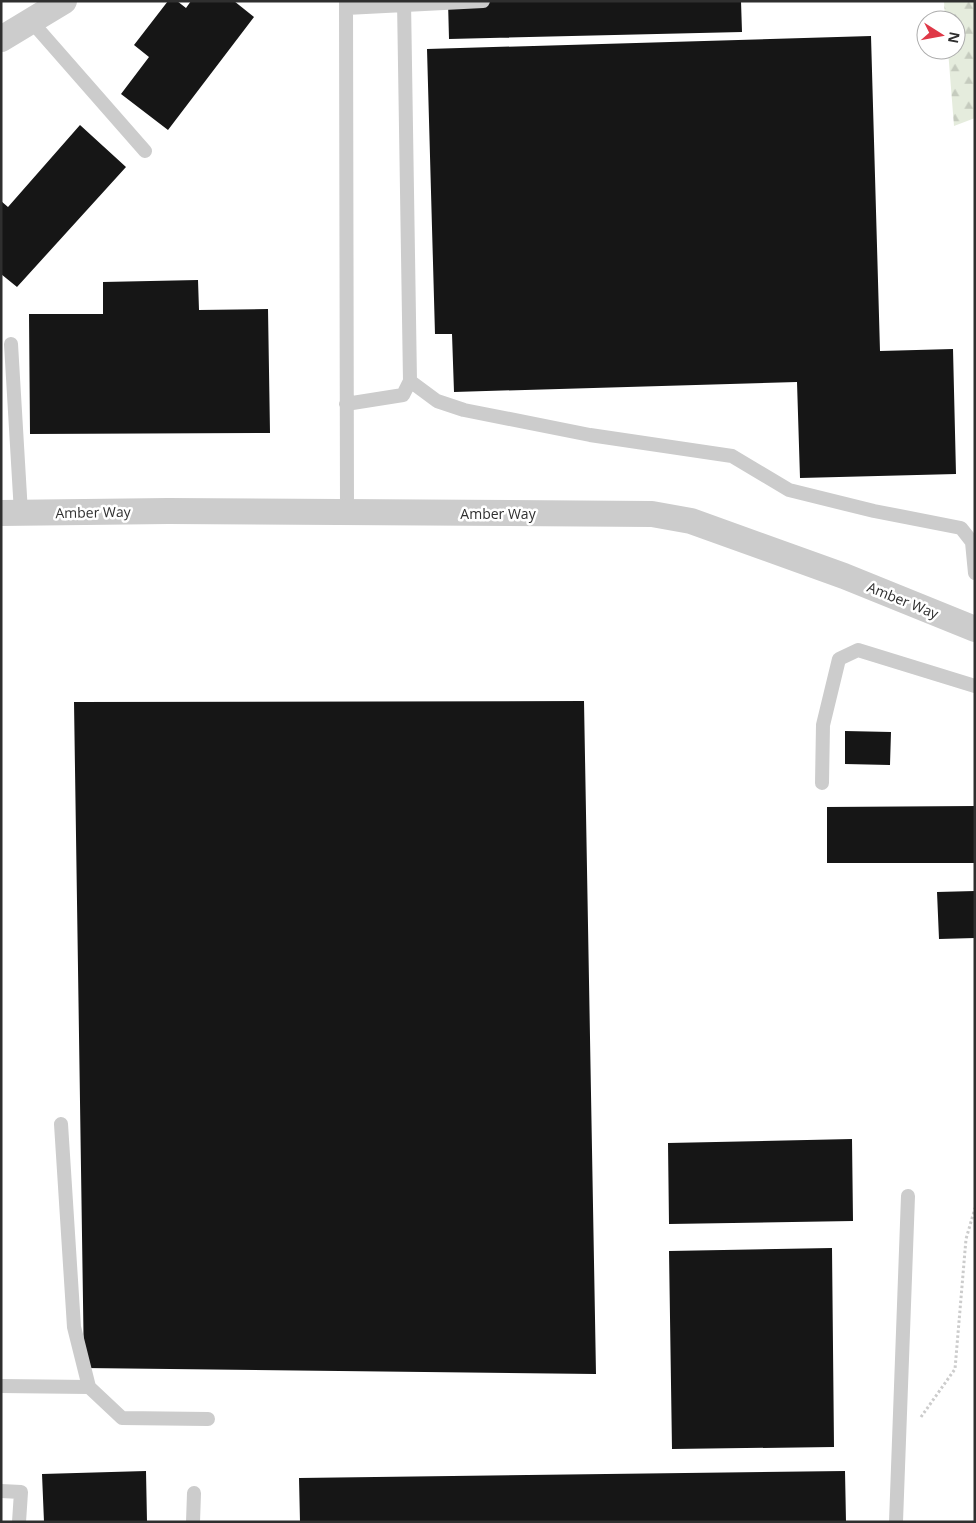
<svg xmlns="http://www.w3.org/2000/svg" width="976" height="1523" font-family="'Open Sans',sans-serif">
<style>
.forest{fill:url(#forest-firs)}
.building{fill:#161616}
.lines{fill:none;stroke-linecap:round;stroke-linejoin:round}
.path{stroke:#ccc;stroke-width:3;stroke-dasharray:2.5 2.5;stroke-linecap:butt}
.lane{stroke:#ccc;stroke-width:14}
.street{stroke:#ccc;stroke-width:26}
.labels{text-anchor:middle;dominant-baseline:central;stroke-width:5;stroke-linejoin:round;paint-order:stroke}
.street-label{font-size:14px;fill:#2f2f2f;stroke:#fff}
</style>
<defs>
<pattern id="forest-firs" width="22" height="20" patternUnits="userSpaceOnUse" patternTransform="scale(1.25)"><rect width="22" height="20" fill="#e5ecdd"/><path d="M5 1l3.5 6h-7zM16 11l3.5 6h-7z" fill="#c5cbbe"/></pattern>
</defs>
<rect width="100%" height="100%" fill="#fff"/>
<path class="forest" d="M944,1h31v117l-21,8 -6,-76h8v-30h-11z"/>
<path class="building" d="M168,1h9l9,7 5,-7h43l20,16 -86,113 -47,-36 28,-37 -15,-12z
M448,1h293l1,31 -293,7z
M871,36l9,315 73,-2 3,125 -156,4 -3,-96 -343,10 -2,-58h-17l-8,-285z
M80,125l46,42 -109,120 -16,-13v-73l7,6z
M198,280l1,30 69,-1 2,124 -240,1 -1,-120h74v-32z
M584,701l12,673 -512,-6 -10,-666z
M845,731l46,1 -1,33 -45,-1z
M975,806v57h-148v-56z
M975,891v47l-36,1 -2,-47z
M852,1139l1,82 -184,3 -1,-81z
M832,1248l2,199 -162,2 -3,-198z
M146,1471l1,51h-103l-2,-48z
M845,1471l1,51h-546l-1,-44z"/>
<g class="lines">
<path class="path" d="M921,1417l34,-48 11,-130 9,-31"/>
<path class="lane" d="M346,1l1,512
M346,8l137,-7
M31,21l114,130
M11,344l10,169
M410,381l27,20 27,9 126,25 142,21 57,34 85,21 87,17 11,14 3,31
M346,404l57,-9 7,-14 -6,-380
M822,783l1,-58 16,-66 19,-9 117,36
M61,1124l13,203 15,60
M1,1386l88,1 33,31 86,1
M1,1491l20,1 -2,30
M193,1522l1,-29
M896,1522l12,-326"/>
<path class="street" d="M1,39l63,-38
M1,513l167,-2 484,3 39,7 153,55 131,53"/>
</g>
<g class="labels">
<g class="street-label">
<text transform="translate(93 512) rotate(-1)">Amber Way</text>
<text x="498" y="513">Amber Way</text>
<text transform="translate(903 600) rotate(22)">Amber Way</text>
</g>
</g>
<rect width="976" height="1523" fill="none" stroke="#2f2f2f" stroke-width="5"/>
<g transform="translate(941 35) rotate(101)"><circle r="24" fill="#ffffff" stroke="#acacac"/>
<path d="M0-4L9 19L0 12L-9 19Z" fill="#df3847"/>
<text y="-8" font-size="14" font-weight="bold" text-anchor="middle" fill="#2f2f2f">N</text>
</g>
</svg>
